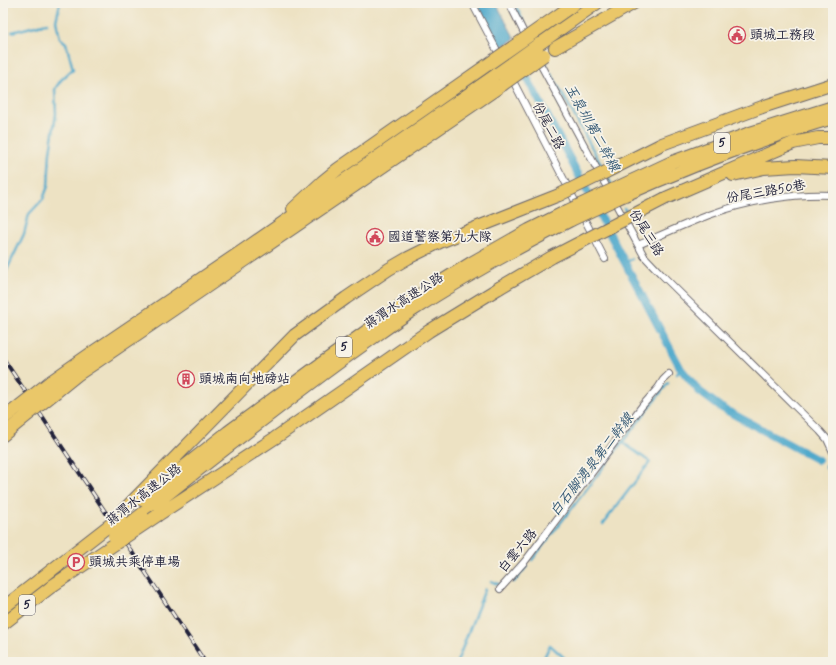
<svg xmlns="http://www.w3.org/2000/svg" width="836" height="665" font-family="Mynerve,'LXGW WenKai TC',sans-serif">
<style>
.water{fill:#4da8cb;stroke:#386583}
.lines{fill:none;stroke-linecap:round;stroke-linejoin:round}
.stream{stroke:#4da8cb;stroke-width:2.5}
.canal{stroke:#4da8cb;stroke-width:8}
.minor-casing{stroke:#69656b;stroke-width:8}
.motorway-casing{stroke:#69656b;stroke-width:14}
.minor{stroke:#fff;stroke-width:6}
.motorway{stroke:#eac769;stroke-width:12}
.rail-casing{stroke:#22223b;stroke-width:4}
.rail{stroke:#f7f3e8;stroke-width:2.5;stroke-dasharray:8;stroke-linecap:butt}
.motorway-bridge-casing{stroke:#69656b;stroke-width:14;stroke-linecap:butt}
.motorway-bridge{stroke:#eac769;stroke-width:12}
.labels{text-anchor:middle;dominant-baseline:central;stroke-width:3.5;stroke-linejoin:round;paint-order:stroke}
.shield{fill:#f7f3e8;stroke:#62616f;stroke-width:1}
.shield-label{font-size:12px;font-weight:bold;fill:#22223b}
.poi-label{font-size:13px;fill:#22223b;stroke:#f7f3e8;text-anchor:start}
.street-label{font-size:13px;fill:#22223b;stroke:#f7f3e8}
.water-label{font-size:14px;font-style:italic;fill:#335875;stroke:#f7f3e8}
</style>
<rect width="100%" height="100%" fill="#f7f3e8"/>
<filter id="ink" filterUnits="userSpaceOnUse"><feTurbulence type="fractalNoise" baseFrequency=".025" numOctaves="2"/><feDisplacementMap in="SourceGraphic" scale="8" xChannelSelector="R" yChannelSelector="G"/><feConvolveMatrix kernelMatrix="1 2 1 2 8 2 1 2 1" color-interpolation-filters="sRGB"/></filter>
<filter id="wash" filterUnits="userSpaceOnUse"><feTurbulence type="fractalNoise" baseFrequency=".012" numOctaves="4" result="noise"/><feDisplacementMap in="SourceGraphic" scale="16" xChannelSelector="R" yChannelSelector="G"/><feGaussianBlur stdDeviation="0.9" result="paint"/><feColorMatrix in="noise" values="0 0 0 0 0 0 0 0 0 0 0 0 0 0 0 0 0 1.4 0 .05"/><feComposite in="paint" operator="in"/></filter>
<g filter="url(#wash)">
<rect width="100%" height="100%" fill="#ede2c3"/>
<path class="water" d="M477,3h19l19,36 -14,8z"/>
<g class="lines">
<path class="stream" d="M514,3l15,29
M12,32l35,-9
M544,59l3,7
M551,73l53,97
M607,176l5,9
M624,208l4,6
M625,263l7,-4
M3,278l21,-44 5,-20 14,-15 5,-13 2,-34 6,-38 -1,-25 6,-9 12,-11 -7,-26 -6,-5 -4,-17 4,-18
M677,374l4,-5
M603,524l47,-62 -28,-20
M532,560l136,-177
M491,581l9,4 1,-1
M514,582l13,-16
M457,662l28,-73
M542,662l8,-17 19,17"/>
<path class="canal" d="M521,66l160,303 18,22 21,16 98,53
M829,467l4,2"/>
</g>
</g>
<g filter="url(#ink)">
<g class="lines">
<g class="minor-casing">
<path id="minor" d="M472,3l29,55
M509,3l18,36
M537,58l101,187 6,11 18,19 158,156 7,8 6,13
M511,77l94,182
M638,245c23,-10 47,-21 71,-30 38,-14 83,-22 124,-20
M500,589l26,-29 116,-154 16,-18 5,-8 6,-6"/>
</g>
<g class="motorway-casing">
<path id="motorway" d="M539,44l58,-41
M555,48l79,-45
M606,172l56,-28 103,-38 68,-22
M733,175l31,-7 31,-2 38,2
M614,189l58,-27 75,-28 86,-27
M618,198c70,-31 142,-59 215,-80
M666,198l127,-55 25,-5h15
M293,209l29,-27 16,-13 112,-78
M50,382l43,-30 152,-103 252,-175
M56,392l21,-17 21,-14 404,-276
M3,419l10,-8
M3,435l17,-14
M142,500l86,-68 87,-64 85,-61 71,-44 58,-33 38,-19
M142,514c73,-57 145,-115 221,-169 17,-12 33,-24 50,-35 51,-33 104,-62 158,-90
M158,515l117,-77 154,-107 70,-43
M120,517l4,-7 171,-175 51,-37 43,-29 19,-11 32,-16 119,-47
M3,624l49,-38"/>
</g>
<use href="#minor" class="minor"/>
<use href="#motorway" class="motorway"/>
<g class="rail-casing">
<path id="rail" d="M3,358l202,304"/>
</g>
<use href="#rail" class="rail"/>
<g class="motorway-bridge-casing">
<path id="motorway-bridge" d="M497,74l42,-30
M502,85l42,-30
M450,91l123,-86
M559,195l47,-23
M567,211l47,-22
M571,220l47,-22
M499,288l53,-31 114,-59
M13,411l37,-29
M20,421l36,-29
M114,536l28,-22
M52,586l106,-71
M3,608l117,-91"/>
</g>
<use href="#motorway-bridge" class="motorway-bridge"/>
</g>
</g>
<defs>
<g id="civic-ring" transform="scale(0.9)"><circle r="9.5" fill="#f7f3e8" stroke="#d1495b" stroke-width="1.5"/><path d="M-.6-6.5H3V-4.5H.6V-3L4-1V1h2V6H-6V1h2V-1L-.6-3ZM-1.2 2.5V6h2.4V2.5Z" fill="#d1495b"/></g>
<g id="building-ring" transform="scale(0.9)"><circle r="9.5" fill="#f7f3e8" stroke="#d1495b" stroke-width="1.5"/><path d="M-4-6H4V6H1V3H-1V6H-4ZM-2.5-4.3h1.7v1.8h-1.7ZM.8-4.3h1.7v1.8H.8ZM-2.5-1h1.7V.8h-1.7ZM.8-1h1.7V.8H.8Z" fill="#d1495b"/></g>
<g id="parking-ring" transform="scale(0.9)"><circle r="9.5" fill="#f7f3e8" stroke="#d1495b" stroke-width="1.5"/><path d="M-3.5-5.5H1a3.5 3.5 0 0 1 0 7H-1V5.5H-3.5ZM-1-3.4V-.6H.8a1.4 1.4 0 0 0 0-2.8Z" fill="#d1495b"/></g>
</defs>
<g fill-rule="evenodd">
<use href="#civic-ring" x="737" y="35"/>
<use href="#civic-ring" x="375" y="237"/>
<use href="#building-ring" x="186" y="379"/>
<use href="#parking-ring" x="76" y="562"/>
</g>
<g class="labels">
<g class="shield">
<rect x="714" y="133" width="16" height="20" rx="3"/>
<rect x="336" y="337" width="16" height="20" rx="3"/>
<rect x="19" y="595" width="16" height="20" rx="3"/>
</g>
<g class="shield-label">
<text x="722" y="143">5</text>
<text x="344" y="347">5</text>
<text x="27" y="605">5</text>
</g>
<g class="poi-label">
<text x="750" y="35">頭城工務段</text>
<text x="388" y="237">國道警察第九大隊</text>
<text x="199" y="379">頭城南向地磅站</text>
<text x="89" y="562">頭城共乘停車場</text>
</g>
<g class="street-label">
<text transform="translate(548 126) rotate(62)">份尾二路</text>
<text transform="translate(766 192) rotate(-10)">份尾三路50巷</text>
<text transform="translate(646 233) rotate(58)">份尾三路</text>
<text transform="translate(404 301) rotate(-33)">蔣渭水高速公路</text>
<text transform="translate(144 495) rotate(-38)">蔣渭水高速公路</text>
<text transform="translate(518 551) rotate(-50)">白雲六路</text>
</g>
<g class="water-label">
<text transform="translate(592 128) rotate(61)">玉泉圳第二幹線</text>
<text transform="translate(592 465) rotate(-52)">白石腳湧泉第二幹線</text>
</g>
</g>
<rect width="836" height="665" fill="none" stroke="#f7f3e8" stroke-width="16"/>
</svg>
